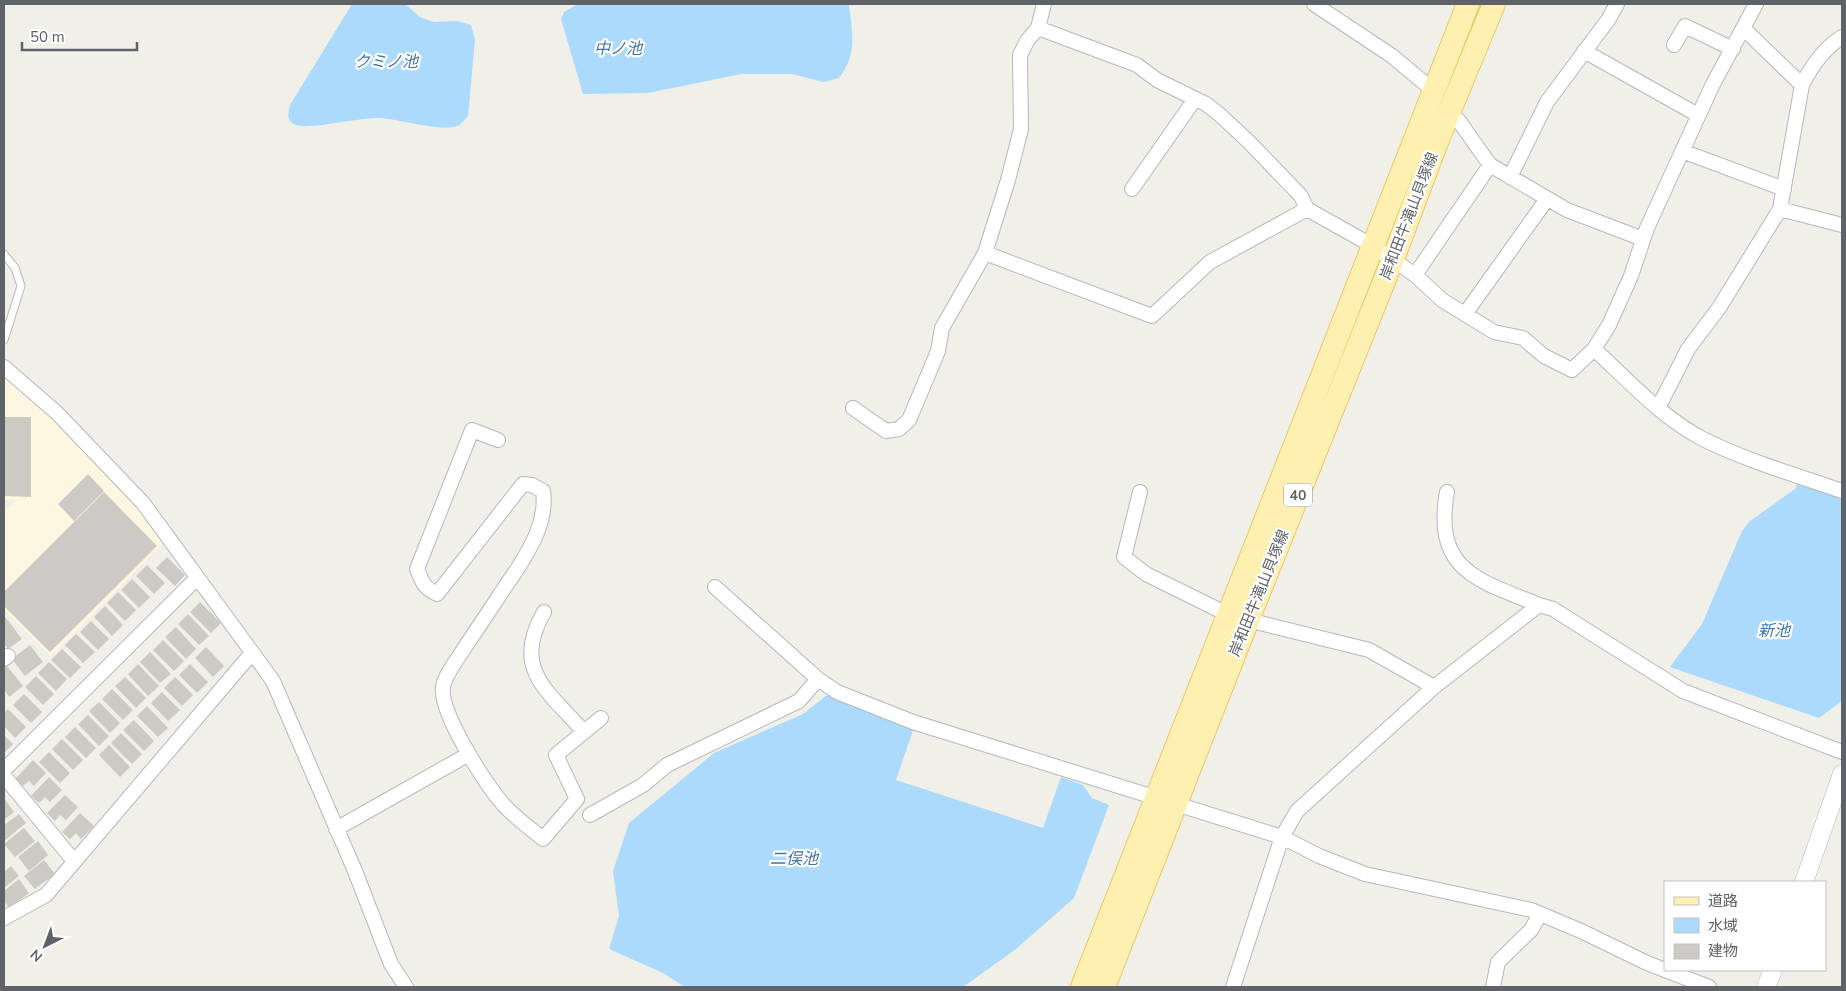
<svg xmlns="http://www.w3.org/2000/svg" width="1846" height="991" font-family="'Nunito Sans','Noto Sans JP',sans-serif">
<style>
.commercial{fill:#fdf6e0}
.water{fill:#acdafc}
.building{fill:#cccac4}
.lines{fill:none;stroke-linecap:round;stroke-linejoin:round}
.service-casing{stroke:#b5b8bc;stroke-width:9}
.minor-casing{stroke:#b5b8bc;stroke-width:16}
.tertiary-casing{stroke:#b5b8bc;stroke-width:19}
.primary-casing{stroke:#edc764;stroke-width:24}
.service{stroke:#fff;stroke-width:7}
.minor{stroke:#fff;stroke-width:14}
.tertiary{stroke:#fff;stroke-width:18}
.primary{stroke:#fdf0b1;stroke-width:22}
.labels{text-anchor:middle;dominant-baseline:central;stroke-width:4.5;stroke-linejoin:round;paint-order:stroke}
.shield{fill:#fff;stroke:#8f9295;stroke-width:1}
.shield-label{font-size:14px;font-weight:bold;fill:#5f6367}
.street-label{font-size:15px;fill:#5f6367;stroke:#fff}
.water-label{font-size:16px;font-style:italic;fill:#4474a7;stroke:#fff}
</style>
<rect width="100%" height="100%" fill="#f0efe8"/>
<path class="commercial" d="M4,367l164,171 -117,119 -47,-47v-99l12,-10 -12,-1z"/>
<path class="water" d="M352,4h53l15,13 14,5 23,-1 14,4 4,15 -7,76c-3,3 -7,9 -11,10 -17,6 -58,-7 -77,-8 -20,-1 -70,12 -84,7 -10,-3 -8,-12 -6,-20z
M578,4h271c3,30 9,49 -10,74l-16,4 -31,-8h-51l-93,19 -65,1 -22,-75 3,-7z
M1798,482l44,16v203l-23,17 -149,-51 32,-43 40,-93 8,-10 45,-32z
M827,695l86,35 -17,50 147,48 18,-51 22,8 9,13 17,7 -35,93 -58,51 -53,38h-278l-22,-14 -54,-24 10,-33 -6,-45 16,-48 85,-70 89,-39z"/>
<path class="building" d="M4,417h27v80l-27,-1z
M88,474l16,17 -30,30 -16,-17z
M104,492l53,54 -107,106 -46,-46v-14z
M167,557l18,18 -10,11 -19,-18z
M147,565l18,18 -11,11 -18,-18z
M132,579l18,18 -11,11 -18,-18z
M118,592l18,18 -11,11 -18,-18z
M200,602l21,21 -10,10 -21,-21z
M105,606l18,19 -11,11 -18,-19z
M188,614l21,22 -10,9 -21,-21z
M6,618l16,21 -14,10 -4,-6v-24z
M91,621l18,18 -11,11 -18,-18z
M176,627l20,22 -10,10 -21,-22z
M76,634l19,18 -12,11 -18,-18z
M163,640l21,21 -10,10 -21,-21z
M30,645l13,17 -18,14 -13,-17z
M206,647l18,19 -11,11 -18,-19z
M62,649l19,18 -11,11 -19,-18z
M150,652l21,22 -11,9 -20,-21z
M49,662l18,17 -11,12 -18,-18z
M138,664l21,22 -11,10 -20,-22z
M190,664l18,18 -11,11 -18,-18z
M7,666l16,20 -14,11 -5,-8v-21z
M36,676l18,18 -11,11 -18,-18z
M125,677l21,21 -10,10 -21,-22z
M175,677l18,18 -11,11 -18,-18z
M112,689l21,21 -10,10 -21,-21z
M162,692l18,18 -12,11 -17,-18z
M24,694l18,18 -11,11 -18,-18z
M99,702l21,21 -10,10 -21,-22z
M147,706l21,22 -10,9 -21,-21z
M8,709l18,18 -11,11 -11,-12v-13z
M88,715l21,21 -10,10 -21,-22z
M134,720l20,21 -10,10 -21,-21z
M75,727l21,21 -10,10 -21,-21z
M121,733l21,21 -10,10 -21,-21z
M4,735l9,9 -9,9z
M62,739l21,21 -10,10 -21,-21z
M109,745l21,22 -10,10 -21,-22z
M49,752l21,21 -10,10 -21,-21z
M33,760l13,13 -12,13 -5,-5 -6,5 -8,-7z
M49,777l13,13 -12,12 -5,-5 -6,6 -8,-7z
M65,795l13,12 -12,13 -6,-5 -5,6 -8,-8z
M4,798l10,14 -10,8z
M80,813l14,13 -13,13 -5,-6 -6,6 -8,-7z
M19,814l7,9 -22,18v-16z
M24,828l11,13 -20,16 -11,-13z
M38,841l10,14 -19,16 -11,-14z
M44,860l11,14 -20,15 -11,-13z
M11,866l8,10 -15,12v-16z
M19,879l10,14 -20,15 -5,-7v-10z"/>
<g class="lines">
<g class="service-casing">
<path id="service" d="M4,254l11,14 6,18 -17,54"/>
</g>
<g class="minor-casing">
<path id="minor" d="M1314,4l78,52 42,35
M1038,28l6,-24
M1744,29l58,56
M1674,45l11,-19 48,23
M1584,51l114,64
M1448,115l11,6 31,44 77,45 76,29
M1682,151l102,38
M1510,177l37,-75 61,-82 9,-16
M1132,189l63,-90
M1780,209l62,16
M985,253l167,63 58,-54 97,-53
M1415,275l75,-110
M1465,314l82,-115
M1594,349l15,-24 22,-49 16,-48 65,-142 44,-82
M4,367l53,46 86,90 130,178 82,190 36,93 15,23
M853,408l33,23 13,-2 10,-9 29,-69 4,-23 43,-75 23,-73 13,-51 -1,-74 7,-14 11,-13 99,37 20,15 49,24 13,10 30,28 52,54 6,13 66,37 42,29 27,25 52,32 29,6 21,18 28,14 22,-21c34,31 67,68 109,90 44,22 93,36 139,52
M1658,408l30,-59 31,-41 61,-99 22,-124c9,-18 22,-37 40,-48
M498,440l-26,-10 -55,139c5,13 7,19 20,25l86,-110 9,1 11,6c4,28 -10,53 -25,77 -18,26 -35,53 -53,79 -7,12 -20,27 -22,40 -4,25 43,98 60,117 11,13 27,24 40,35l34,-40 -21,-44 45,-37
M1140,492l-16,65 22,17 83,41
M1447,492c-14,79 31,88 92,113
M715,587l103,92 19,13 76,30 369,115 37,19 46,18 166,36 50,21 66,32 62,24
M544,612c-33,57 4,79 40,120
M1248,620l121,30 65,37
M4,659l4,-3
M4,770l193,-192
M4,776l70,85
M590,815l53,-30 24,-20 132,-64 19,-22
M336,829l133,-75
M4,918l42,-23 206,-242
M1233,987l49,-150 15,-26 137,-124 105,-82 14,4 130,82 159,61
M1493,987l5,-25 33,-32 9,-16"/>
</g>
<g class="tertiary-casing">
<path id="tertiary" d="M1804,882l38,-108
M1766,987l7,-17"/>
</g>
<g class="primary-casing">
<path id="primary" d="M1082,987l386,-983
M1104,987l144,-367 145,-361 44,-117 57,-138"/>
</g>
<use href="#service" class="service"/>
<use href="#minor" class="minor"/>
<use href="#tertiary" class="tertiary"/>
<use href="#primary" class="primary"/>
</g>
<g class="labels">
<rect class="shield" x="1284" y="483.5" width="28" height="23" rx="4"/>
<g class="shield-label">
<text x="1298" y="495">40</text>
</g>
<g class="street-label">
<text transform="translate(1409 216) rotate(-69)">岸和田牛滝山貝塚線</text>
<text transform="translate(1259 593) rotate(-68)">岸和田牛滝山貝塚線</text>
</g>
<g class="water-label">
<text x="618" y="49">中ノ池</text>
<text x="386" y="62">クミノ池</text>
<text x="1774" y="631">新池</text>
<text x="794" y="859">二俣池</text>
</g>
</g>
<rect width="1846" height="991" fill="none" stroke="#5f6367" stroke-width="10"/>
<rect x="1664" y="881" width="162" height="90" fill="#ffffff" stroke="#bfc1c2"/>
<rect x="1674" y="897" width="25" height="8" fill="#fdf0b1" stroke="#bfc1c2"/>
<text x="1708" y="906" font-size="15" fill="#5f6367">道路</text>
<rect x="1674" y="918" width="25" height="15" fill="#acdafc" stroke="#bfc1c2"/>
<text x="1708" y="931" font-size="15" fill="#5f6367">水域</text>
<rect x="1674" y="944" width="25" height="15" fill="#cccac4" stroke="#bfc1c2"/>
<text x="1708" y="956" font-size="15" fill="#5f6367">建物</text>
<g transform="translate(45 946) rotate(222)" stroke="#ffffff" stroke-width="4" paint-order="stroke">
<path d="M0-4L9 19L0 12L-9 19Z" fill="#5f6367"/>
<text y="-8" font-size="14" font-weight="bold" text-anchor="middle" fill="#5f6367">N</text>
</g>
<path d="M22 42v8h115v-8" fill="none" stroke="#5f6367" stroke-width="2.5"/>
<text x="30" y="42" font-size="15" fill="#5f6367" stroke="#ffffff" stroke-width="4" paint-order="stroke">50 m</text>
</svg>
